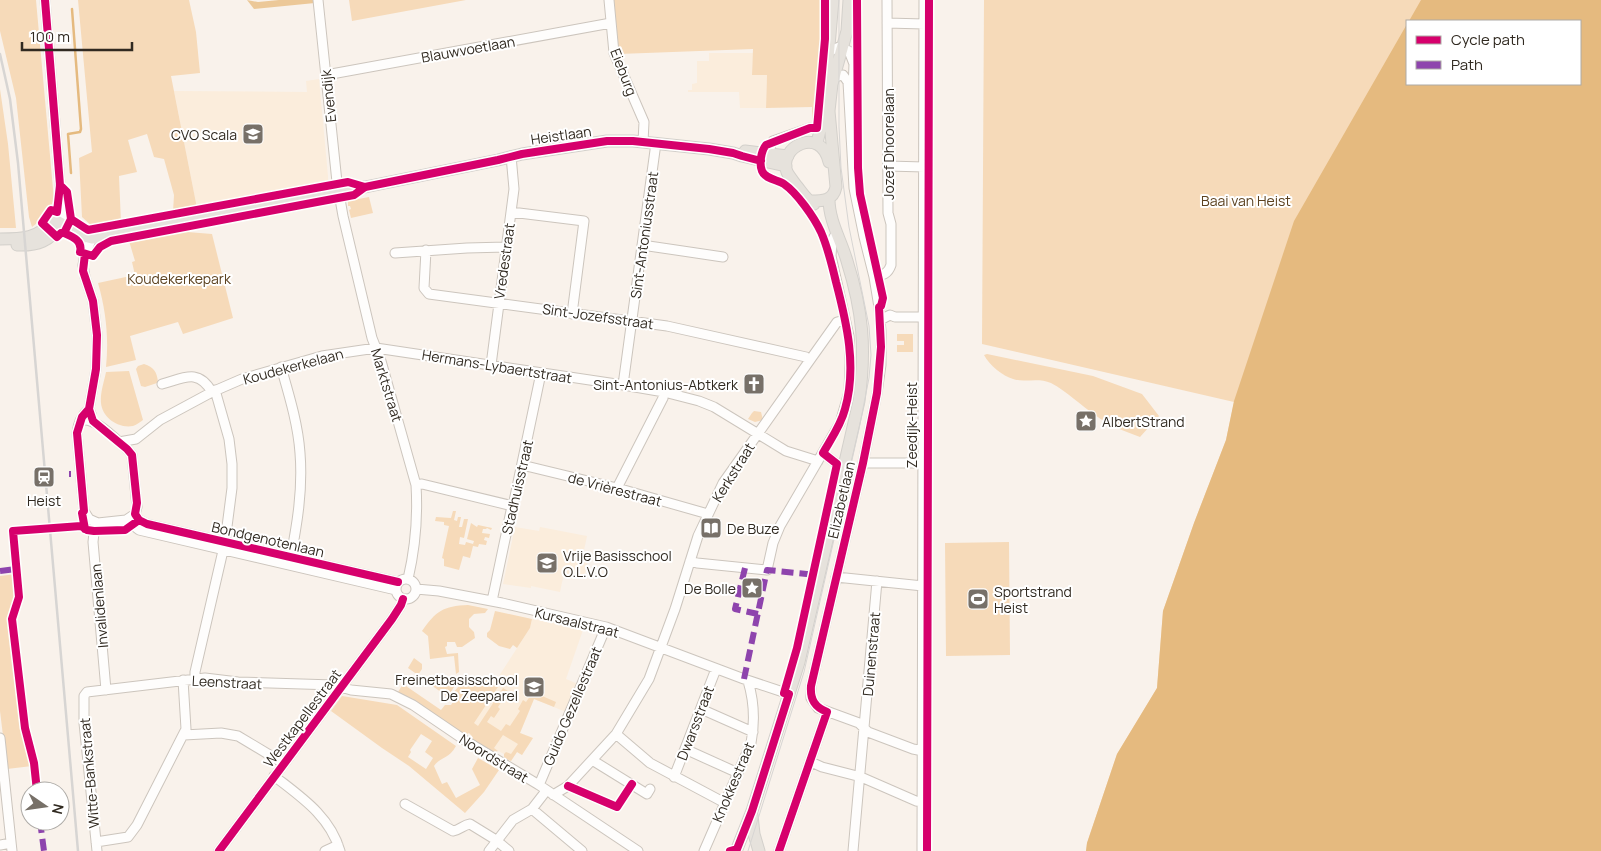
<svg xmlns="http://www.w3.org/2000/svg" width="1601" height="851" font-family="Manrope,sans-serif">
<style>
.built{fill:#fbeddc}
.green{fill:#f6dab9;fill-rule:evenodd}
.forest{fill:#ecc898}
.water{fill:#e5ba7f}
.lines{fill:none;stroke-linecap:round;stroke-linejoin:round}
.stream{stroke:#e5ba7f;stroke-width:2.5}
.minor-casing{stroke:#ccc5bd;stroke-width:11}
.major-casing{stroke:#d3d0cb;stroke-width:13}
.minor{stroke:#fefdfc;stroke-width:9}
.major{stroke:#e6e2dc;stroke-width:11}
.tram{stroke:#d7d5d3;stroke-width:1}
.rail{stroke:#d7d5d3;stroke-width:2.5}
.quiet{stroke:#8e44ad;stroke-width:6;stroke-dasharray:12 6;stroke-linecap:butt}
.cycleway-casing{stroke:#fff;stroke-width:11}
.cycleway{stroke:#d6006c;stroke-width:8}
.labels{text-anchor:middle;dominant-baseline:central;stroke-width:4;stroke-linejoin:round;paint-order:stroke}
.street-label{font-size:14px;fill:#312a21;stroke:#fff}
.poi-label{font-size:14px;fill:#312a21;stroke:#fff;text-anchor:end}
.park-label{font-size:14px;fill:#5c4220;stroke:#fff}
</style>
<rect width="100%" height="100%" fill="#f9f2eb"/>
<path class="built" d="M709,53h44l-1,22h15l-1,33h-26l-1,-16h-51v-2h4v-6l5,-1v-22h12z
M319,79l9,97v4l-3,3 -128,25 -23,-117 133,1 -1,-11z
M515,527l24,4 1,-4 47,9 -4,19 6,1 -5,21 -20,-4 -4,19 -29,-6v2l-28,-4z
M532,619l35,6 17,2 -18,52 12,5 -7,11 2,1 -7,16 -32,-13 -14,34 13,5 -11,17 -5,-3 -6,9 -7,-3v-4l-6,-3 -4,1 -21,-12 -1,-4 -3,-3 -2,2 -5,-2 68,-105z"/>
<path class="green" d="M0,0h36l18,200 -9,17 -13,10 -3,-10 -13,-119 -16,-67z
M78,0h111l7,32 4,41 -29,3 26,132 -24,4 1,-17 -10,-36 -10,-2 -7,-23 -19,6 9,32 -18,4 2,47 -28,4 -11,-10 -3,-59 13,-6z
M349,0h117l-114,21z
M614,0h206v51l-6,71h-2v-15l-46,1 1,-33h-15l1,-26 -134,5z
M984,0h617v851h-515l1,-8 30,-89 40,-66 6,-77 31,-88 32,-83 8,-38 -252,-58zM1407,21h173v63h-173z
M0,89l8,55 8,84h-16z
M369,197l4,16 -22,5 -2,-8 2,-1 -1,-3h-2v-5z
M175,231l37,3 21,84 -50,16 -5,-12 -48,14 6,24 -30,7c3,-29 0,-56 -8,-84l37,-8 -3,-13 3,-1 -6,-20z
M897,334h16v18h-16v-7h7v-4h-7z
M987,354l106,22 49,18 17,22 -19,21c-16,-6 -31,-11 -45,-22 -15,-10 -27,-23 -44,-32 -13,-6 -27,0 -38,-4 -10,-3 -24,-14 -29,-24z
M144,364c10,3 13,8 14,18l-1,1 -12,4 -4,-1 -5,-17 2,-3z
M129,371l14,49c-3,2 -7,5 -10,6 -15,3 -31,-9 -32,-23 -1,-10 3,-21 5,-31z
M754,411l7,1 2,8 -8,2 -7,-3 4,-6z
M453,511h3l-2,9 3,1 1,-4h3l-2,10h3l2,-8h4l-4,19 -4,-1 -1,7 6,1 1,-3 7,2 1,-3 -7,-2 4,-16 6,4 1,-2 14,3 -1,2 -4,-2 -1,1h-3l-1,4 8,1 -1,4 -4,-1 -1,3 3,1 -1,4 -7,-1 -1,3 -5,-1 -3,12 -7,-2 -4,14 -15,-4v-7l-2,-1 7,-32 -5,-1v-3l-9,-1 1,-4 15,1z
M1009,542l1,113 -64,1 -1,-113z
M16,574l2,22 -8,23 14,109 8,38 -25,3 -7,-58v-135z
M468,605l20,4 -3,4 -11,1 -5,5v8l5,5 1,6 -13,9h-5l-2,-5h-8v4l-2,1 2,7 11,-1 1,19 -3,2 -2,-18 -24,3 -2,-23 -6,-5c14,-20 21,-25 46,-26z
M495,611l37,8 -2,9 -13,20 -4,-3 -3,4 -11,-3 -12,-9v-4l3,-3z
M414,658l8,6v5l-4,6 -10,-7z
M497,678l-3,6 4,3 -24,36 4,3 25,-38 5,3 -10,16 2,2 -6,9 -3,-2 -4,6 14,9 5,-7 4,2 10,-15 -2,-2 5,-9 3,2 7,-10 23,10 -2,5 -20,-8 -14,34 13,5 -11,17 -5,-3 -6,9 -7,-3v-4l2,-2 5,2 7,-10 -15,-9 -9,13 4,3 -4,1 -21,-12 -1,-4 -3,-3 -5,2 -51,-36 -15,-7 5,-8 38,26 4,-5h6l6,-9 -4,-3 10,-12z
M457,682l-9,15 -17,-12h3z
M342,696l55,9 59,41c-7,13 -16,11 -22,20l8,18 5,-2 9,16 24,-13 -8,-16 6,-11 21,12 -15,22 -19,21 -56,-47 -27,-18 -51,-37zM421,734l11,7 -7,11 8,6 -7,11 -18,-12 3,-5 -1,-2z"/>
<path class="forest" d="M247,0l11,2 21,-2h35l1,3 -61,6z"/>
<path class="water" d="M1421,0h180v851h-515l1,-8 30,-89 40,-66 6,-77 31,-88 32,-83 8,-39 60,-180 113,-197v60h173v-63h-171z"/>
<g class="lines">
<path class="stream" d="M71,173l-3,-39 12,-2 1,-3 -9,-120"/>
<g class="minor-casing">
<path id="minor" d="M45,0l15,185 -2,24 -5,10
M318,0l19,182 6,34 29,122 9,23 35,124c2,32 -1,64 -8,94
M609,0l5,53 30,69 -1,20
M887,23l37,1
M828,52l11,-5 10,4 5,13 -1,25
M326,75l285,-52
M835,77l8,-2 5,7 6,106 10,49 10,40 5,30 2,24v34l-4,28 -14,70 -52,223v12l7,10 41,15 9,9 45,17 10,2
M769,153l2,-9 2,-3 37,-13
M888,166l36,1
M511,212l73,9 -12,93
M61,224l3,-12 -1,-18
M642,245l81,12
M426,250l-2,38 5,6 238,32 139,31 4,3
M395,253l72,-5 39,-1
M874,277c9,-2 14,-3 17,-12v-41l-3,-11 -1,-213
M880,320l10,-5 5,2h29
M491,365l23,-176 -3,-33
M281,367c8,28 17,57 19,86 3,37 -3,72 -10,108
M162,384c22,-6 36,-16 50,8
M623,385l33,-242
M91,414l-2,-5 7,-40 1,-34 -4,-34 -8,-24 -2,-12 2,-11 7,-16
M80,421c14,-6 37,20 47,28l5,6 5,52 -2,7 -9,6 -28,3 -9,-4 -5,-8 -7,-78c1,-9 5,-18 12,-24
M119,442l17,-3 24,-19 52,-28 30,-13 80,-23 54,-8 247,37 41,7 35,9 15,6 72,44 32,10
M823,453l14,11 4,9
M863,463h61
M522,465l95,23 91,26
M416,485l6,-1 91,22
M617,488l46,-90 1,-6
M135,514l4,6 8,4 251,58
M126,520l13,10 257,60
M95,523l-2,19 13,148
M690,561l7,2 70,7 6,-27 7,-17 60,-103 9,-31 1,-29 -1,-27 -18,-80 1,-14 2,-5 4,-2
M836,577l87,9
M396 589a10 10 0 1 1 20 0a10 10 0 1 1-20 0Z
M416,589l23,2 63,12 104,24 138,52 45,15
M492,601l19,-90 2,-5 28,-133
M195,678v-6l30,-130 7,-54v-24l-3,-25 -14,-49
M701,709l52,23
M616,734l34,29 75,40
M184,735l37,-2 17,3 45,27
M0,738l12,113
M685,749l53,24
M592,760l55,34 3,-5
M811,762l11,5 39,10 55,24 7,1
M274,776c27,21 56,40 66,75
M674,777l42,-108
M539,785l67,-158
M553,795l15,-9 48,-52 33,-55 26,-70 23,-73 25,-53 87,-123 27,-38 8,-2
M405,804l48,27c7,-1 10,-6 17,-7l26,16 13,11
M532,809l50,42
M96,842l32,-5 9,-12 49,-96 -3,-49
M0,845l11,-2
M97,851l-13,-128v-27l3,-4 118,-14 33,4 96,3 17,5 40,4 22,11 53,36 73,44 99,66
M219,851l173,-232 9,-14 2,-6
M325,851l13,-6
M489,851l24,-31 19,-11 14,-18
M704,851l47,-108c4,-21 3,-42 -3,-62
M779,851l48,-139
M853,851l24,-270
M922,851l2,-851"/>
</g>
<g class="major-casing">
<path id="major" d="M825,92l8,-92
M817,143l4,-17 2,-18
M745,151l43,5
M808,201c13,0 25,1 28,-14l-7,-76 3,-27 15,-53 2,-31
M814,204c-8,-4 -12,-12 -18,-19 -3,-4 -7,-9 -9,-13 -10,-25 34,-47 42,-10
M0,239c21,0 40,0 53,-20l31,17 8,2 151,-30 122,-21 133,-27 24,-6 85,-13h26l76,8 24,4 9,3 44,10
M17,245c20,1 34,-4 44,-21
M752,815l2,19 5,17
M737,849l15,-38 47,-149 60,-261c7,-53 4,-89 -12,-140 -6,-21 -18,-40 -18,-62"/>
</g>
<use href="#minor" class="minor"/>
<use href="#major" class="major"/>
<path class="tram" d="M748,851l56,-179 55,-243 10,-51 2,-23 -2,-29 -20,-99 -8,-59 -2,-41v-127"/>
<path class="rail" d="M0,54l10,45 8,64 60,688"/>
<path class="quiet" d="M69,474h2
M745,568l-10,41 23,5
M0,571l17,-2
M744,679l23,-109 50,5
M40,821l4,30"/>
<g class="cycleway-casing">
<path id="cycleway" d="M45,0l15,185 -3,27 -6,-2 -9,13 15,14 4,-4h3l7,-14 -4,-27 -7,-7
M71,219l17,11 260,-48 17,5
M64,233c9,4 19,8 16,19l13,4 7,-9 11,-6 243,-46 11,-8 133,-27 24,-6 85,-13h26l76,8 24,4 9,3 19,5
M85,254l-2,17 10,30 4,34 -1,34 -7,40 4,12 34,28 5,6 5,48 -2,11 4,6 8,4 251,58
M85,529l-3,-16 2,-2 -7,-78 5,-16 7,-8
M568,786l49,21 15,-23
M37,791l-3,-28 -9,-35 -13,-109 7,-22 -6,-66 68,-5 6,4 7,1 31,-1 14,-10
M219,851l173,-232 9,-14 2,-6
M730,851l7,-2 15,-38 37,-117 -5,-1 13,-45 40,-184 -14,-11c8,-14 18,-28 22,-44 12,-42 2,-85 -9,-127 -4,-17 -8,-34 -15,-50 -7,-15 -24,-39 -37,-48 -6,-4 -19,-5 -22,-13 -3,-7 -1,-20 4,-26l44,-17h7l8,-89v-39
M779,851l48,-139c-12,-5 -17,-12 -16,-26l52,-223 14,-70 4,-46 -2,-40 2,-1 2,-8 -23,-104 -2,-26 -1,-168
M927,851l2,-851"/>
</g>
<use href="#cycleway" class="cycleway"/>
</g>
<defs>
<g id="school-square" transform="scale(1.125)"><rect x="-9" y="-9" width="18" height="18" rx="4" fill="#777068" stroke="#fff"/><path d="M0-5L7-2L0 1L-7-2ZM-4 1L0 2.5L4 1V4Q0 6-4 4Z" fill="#fff"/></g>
<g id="church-square" transform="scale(1.125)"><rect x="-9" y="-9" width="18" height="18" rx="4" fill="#777068" stroke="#fff"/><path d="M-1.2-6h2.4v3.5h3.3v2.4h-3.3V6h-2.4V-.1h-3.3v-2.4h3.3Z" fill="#fff"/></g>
<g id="sight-square" transform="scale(1.125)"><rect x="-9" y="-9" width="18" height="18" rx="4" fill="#777068" stroke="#fff"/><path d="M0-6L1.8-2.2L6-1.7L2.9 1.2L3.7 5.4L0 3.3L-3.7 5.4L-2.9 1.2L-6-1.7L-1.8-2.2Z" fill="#fff"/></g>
<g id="station-square" transform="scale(1.125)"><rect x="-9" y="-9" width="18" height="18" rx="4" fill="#777068" stroke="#fff"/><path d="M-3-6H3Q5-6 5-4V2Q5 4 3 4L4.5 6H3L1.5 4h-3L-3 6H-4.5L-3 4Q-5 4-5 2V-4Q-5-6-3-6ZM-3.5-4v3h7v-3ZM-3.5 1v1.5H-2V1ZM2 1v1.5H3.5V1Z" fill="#fff"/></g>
<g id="library-square" transform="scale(1.125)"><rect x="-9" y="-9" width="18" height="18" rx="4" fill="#777068" stroke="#fff"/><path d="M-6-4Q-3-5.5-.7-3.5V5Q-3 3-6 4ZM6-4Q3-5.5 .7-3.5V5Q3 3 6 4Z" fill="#fff"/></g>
<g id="stadium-square" transform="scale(1.125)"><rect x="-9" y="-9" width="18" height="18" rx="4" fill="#777068" stroke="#fff"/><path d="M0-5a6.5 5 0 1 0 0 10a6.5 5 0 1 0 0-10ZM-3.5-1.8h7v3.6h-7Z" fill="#fff"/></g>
</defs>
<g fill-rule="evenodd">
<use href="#school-square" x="253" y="134"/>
<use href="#church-square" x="754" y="384"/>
<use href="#sight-square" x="1086" y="421"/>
<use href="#station-square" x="44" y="477"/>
<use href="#library-square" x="711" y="528"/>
<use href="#school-square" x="547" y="563"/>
<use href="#sight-square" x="752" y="588"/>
<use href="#stadium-square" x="978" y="599"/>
<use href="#school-square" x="534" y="687"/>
</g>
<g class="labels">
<g class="street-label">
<text transform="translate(468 49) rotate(-10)">Blauwvoetlaan</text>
<text transform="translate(624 72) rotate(69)">Eieburg</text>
<text transform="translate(328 96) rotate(-96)">Evendijk</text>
<text transform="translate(561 135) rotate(-8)">Heistlaan</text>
<text transform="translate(888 144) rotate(-90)">Jozef Dhoorelaan</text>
<text transform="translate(644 235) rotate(-82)">Sint-Antoniusstraat</text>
<text transform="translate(504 261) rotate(-82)">Vredestraat</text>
<text transform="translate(598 316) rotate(8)">Sint-Jozefsstraat</text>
<text transform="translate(293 366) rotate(-15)">Koudekerkelaan</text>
<text transform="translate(497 366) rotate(9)">Hermans-Lybaertstraat</text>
<text transform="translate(387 385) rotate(73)">Marktstraat</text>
<text transform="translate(911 425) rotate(-90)">Zeedijk-Heist</text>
<text transform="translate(733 472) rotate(-58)">Kerkstraat</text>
<text transform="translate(517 487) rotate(-77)">Stadhuisstraat</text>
<text transform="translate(615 489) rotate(15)">de Vrièrestraat</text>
<text transform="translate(841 500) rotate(-77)">Elizabetlaan</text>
<text transform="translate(268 539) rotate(13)">Bondgenotenlaan</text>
<text transform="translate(99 606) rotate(-95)">Invalidenlaan</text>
<text transform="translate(577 622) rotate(14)">Kursaalstraat</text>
<text transform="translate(871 654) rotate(-85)">Duinenstraat</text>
<text transform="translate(227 682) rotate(3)">Leenstraat</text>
<text transform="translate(572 706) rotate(-67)">Guido Gezellestraat</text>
<text transform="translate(302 718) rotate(-53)">Westkapellestraat</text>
<text transform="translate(695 723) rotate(-69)">Dwarsstraat</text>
<text transform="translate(494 758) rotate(32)">Noordstraat</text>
<text transform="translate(89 773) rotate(-95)">Witte-Bankstraat</text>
<text transform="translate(733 782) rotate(-67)">Knokkestraat</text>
</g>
<g class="poi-label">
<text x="237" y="134">CVO Scala</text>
<text x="738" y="384">Sint-Antonius-Abtkerk</text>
<text x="1102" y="421" text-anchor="start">AlbertStrand</text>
<text x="44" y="500" text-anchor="middle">Heist</text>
<text x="727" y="528" text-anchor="start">De Buze</text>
<text x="563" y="555" text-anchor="start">Vrije Basisschool<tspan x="563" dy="16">O.L.V.O</tspan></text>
<text x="736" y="588">De Bolle</text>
<text x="994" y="591" text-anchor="start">Sportstrand<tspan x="994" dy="16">Heist</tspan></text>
<text x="518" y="679">Freinetbasisschool<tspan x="518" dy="16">De Zeeparel</tspan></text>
</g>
<g class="park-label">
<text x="1246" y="200">Baai van Heist</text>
<text x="179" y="278">Koudekerkepark</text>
</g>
</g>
<rect x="1406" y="20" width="175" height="65" fill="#ffffff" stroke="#adaaa6"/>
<rect x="1416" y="36" width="25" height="8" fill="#d6006c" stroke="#adaaa6"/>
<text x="1451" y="45" font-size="15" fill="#312a21">Cycle path</text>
<rect x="1416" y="61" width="25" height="8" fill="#8e44ad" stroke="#adaaa6"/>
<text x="1451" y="70" font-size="15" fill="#312a21">Path</text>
<g transform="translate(45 806) rotate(103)"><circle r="24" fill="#ffffff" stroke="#adaaa6"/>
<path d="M0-4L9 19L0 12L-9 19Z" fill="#777068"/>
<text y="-8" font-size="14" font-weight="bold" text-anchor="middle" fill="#312a21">N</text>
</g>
<path d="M22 42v8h110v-8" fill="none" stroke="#312a21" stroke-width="2.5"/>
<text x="30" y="42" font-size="15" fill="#312a21" stroke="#ffffff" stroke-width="4" paint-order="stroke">100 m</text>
</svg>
